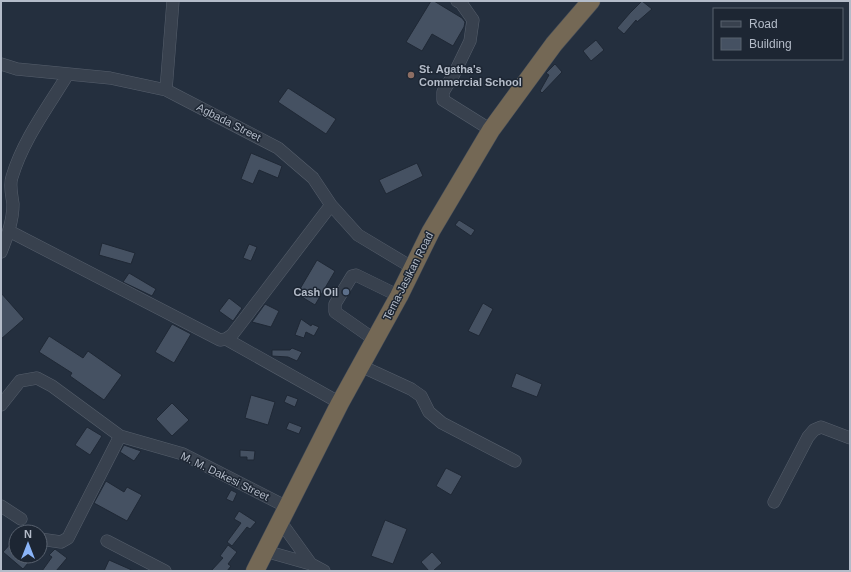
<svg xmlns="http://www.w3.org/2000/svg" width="851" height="572" font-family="Helvetica,sans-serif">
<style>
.building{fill:#455162;stroke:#1f2835}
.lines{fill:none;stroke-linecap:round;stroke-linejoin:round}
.minor-casing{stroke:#565f6c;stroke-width:13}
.highway-casing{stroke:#434c59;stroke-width:19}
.minor{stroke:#38414e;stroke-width:12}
.highway{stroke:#746855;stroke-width:18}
.education-dot{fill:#8d6e63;stroke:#1d2633;stroke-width:1.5}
.service-dot{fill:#5c6f8a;stroke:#1d2633;stroke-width:1.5}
.labels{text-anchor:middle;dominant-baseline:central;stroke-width:3;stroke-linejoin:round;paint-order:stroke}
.poi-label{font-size:11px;font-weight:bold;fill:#b4bcc9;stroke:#1d2633;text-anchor:start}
.street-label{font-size:11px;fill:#b4bcc9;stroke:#1d2633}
</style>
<rect width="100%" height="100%" fill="#242f3e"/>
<path class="building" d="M431,1h3l28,17 3,4 -1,5 -11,19 -21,-12 -10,17 -16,-9z
M642,1l10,8 -15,13 -1,-2 -12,14 -7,-6 13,-15z
M596,40l8,10 -13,11 -8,-10z
M555,64l7,8 -20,21 -2,-2 9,-16 -3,-2z
M288,88l48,31 -10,15 -48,-32z
M251,153l31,13 -4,12 -19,-8 -6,14 -12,-5z
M417,163l6,13 -37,18 -7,-14z
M459,220l16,10 -4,6 -16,-11z
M102,243l33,10 -4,11 -32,-9z
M249,244l8,3 -6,14 -8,-3z
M317,260l18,11 -20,34 -18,-11z
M129,273l27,16 -4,7 -29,-14z
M1,293l23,26 -23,20z
M229,298l13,10 -9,13 -14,-10z
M483,303l10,6 -14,27 -11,-5z
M265,304l14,7 -8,16 -19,-5z
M301,319l10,7 1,-2 7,3 -5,9 -8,-4 -2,6 -9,-3z
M172,324l19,10 -17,29 -19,-11z
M49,336l34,22 5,-7 34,24 -18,25 -34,-24 2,-3 -33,-21z
M292,348l10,4 -5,9 -9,-4 -16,-1v-6h18z
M516,373l26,11 -5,13 -26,-10z
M251,395l24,7 -7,23 -23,-7z
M287,395l11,4 -3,8 -11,-5z
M172,403l17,17 -17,16 -16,-17z
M289,422l13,5 -3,7 -13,-5z
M87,427l15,9 -12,19 -15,-10z
M124,445l17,6 -7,10 -14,-9z
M240,450l15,1 -1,9h-7v-3h-7z
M446,468l16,8 -11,19 -15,-9z
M106,481l18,11 3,-5 15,8 -15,26 -33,-18z
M231,490l6,3 -4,9 -7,-3z
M239,511l17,11 -6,7 -3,-2 -15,19 -5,-4 14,-19 -7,-4z
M385,520l22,9 -14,35 -22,-8z
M12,542l4,3v11h18l-11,13 -20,-17z
M228,545l9,7 -9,12 3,2 -4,5h-16l12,-13 -3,-2z
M55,549l12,9 -11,13h-14l10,-14 -3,-2z
M432,552l10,11 -9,8h-4l-8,-9z
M109,560l25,11h-30z"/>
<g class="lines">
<g class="minor-casing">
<path id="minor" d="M457,1l4,2 12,17 -3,21 -16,33 -11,18v8l48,30
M1,64l16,5 93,9 56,12 112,58 35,30 18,27 27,30 55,33
M166,90l7,-89
M9,231l211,109 6,-1 6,-4 99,-130
M1,252c6,-15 12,-31 12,-48 -1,-8 -4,-19 -1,-27 11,-37 36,-70 56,-103
M226,339l114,64
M375,340l-40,-28v-8l17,-28 4,-1 43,21
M361,366l50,23 10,7 8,16 13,11 73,38
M1,405l19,-24 17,-3 15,8 68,50 63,18 104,53
M774,502l34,-65 6,-7 7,-3 29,11
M1,506l20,13
M280,521l31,43 13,7
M40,539l21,3 7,-4 52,-102
M107,541l58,30
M265,551l46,13"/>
</g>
<g class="highway-casing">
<path id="highway" d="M255,571l85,-168 59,-107 32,-65 60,-101 63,-86 37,-43"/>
</g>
<use href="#minor" class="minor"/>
<use href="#highway" class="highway"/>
</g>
<circle class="education-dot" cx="411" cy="75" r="4"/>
<circle class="service-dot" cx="346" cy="292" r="4"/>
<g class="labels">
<g class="poi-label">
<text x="419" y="69">St. Agatha's<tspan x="419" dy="13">Commercial School</tspan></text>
<text x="338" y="292" text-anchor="end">Cash Oil</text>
</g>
<g class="street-label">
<text transform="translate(229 122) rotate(27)">Agbada Street</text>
<text transform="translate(408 276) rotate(-63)">Tema-Jasikan Road</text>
<text transform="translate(225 476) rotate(26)">M. M. Dakesi Street</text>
</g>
</g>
<rect width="851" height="572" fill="none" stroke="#b4bcc9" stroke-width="4"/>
<rect x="713" y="8" width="130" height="52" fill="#1d2633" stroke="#59626f"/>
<rect x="721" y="21" width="20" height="6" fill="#38414e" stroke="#59626f"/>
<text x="749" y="28" font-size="12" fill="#b4bcc9">Road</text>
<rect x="721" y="38" width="20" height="12" fill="#455162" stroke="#59626f"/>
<text x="749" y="48" font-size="12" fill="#b4bcc9">Building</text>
<g transform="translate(28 544)"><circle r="19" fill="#1d2633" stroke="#59626f"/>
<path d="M0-3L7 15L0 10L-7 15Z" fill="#8ab4f8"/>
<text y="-6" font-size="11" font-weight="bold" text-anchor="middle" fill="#b4bcc9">N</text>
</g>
</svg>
